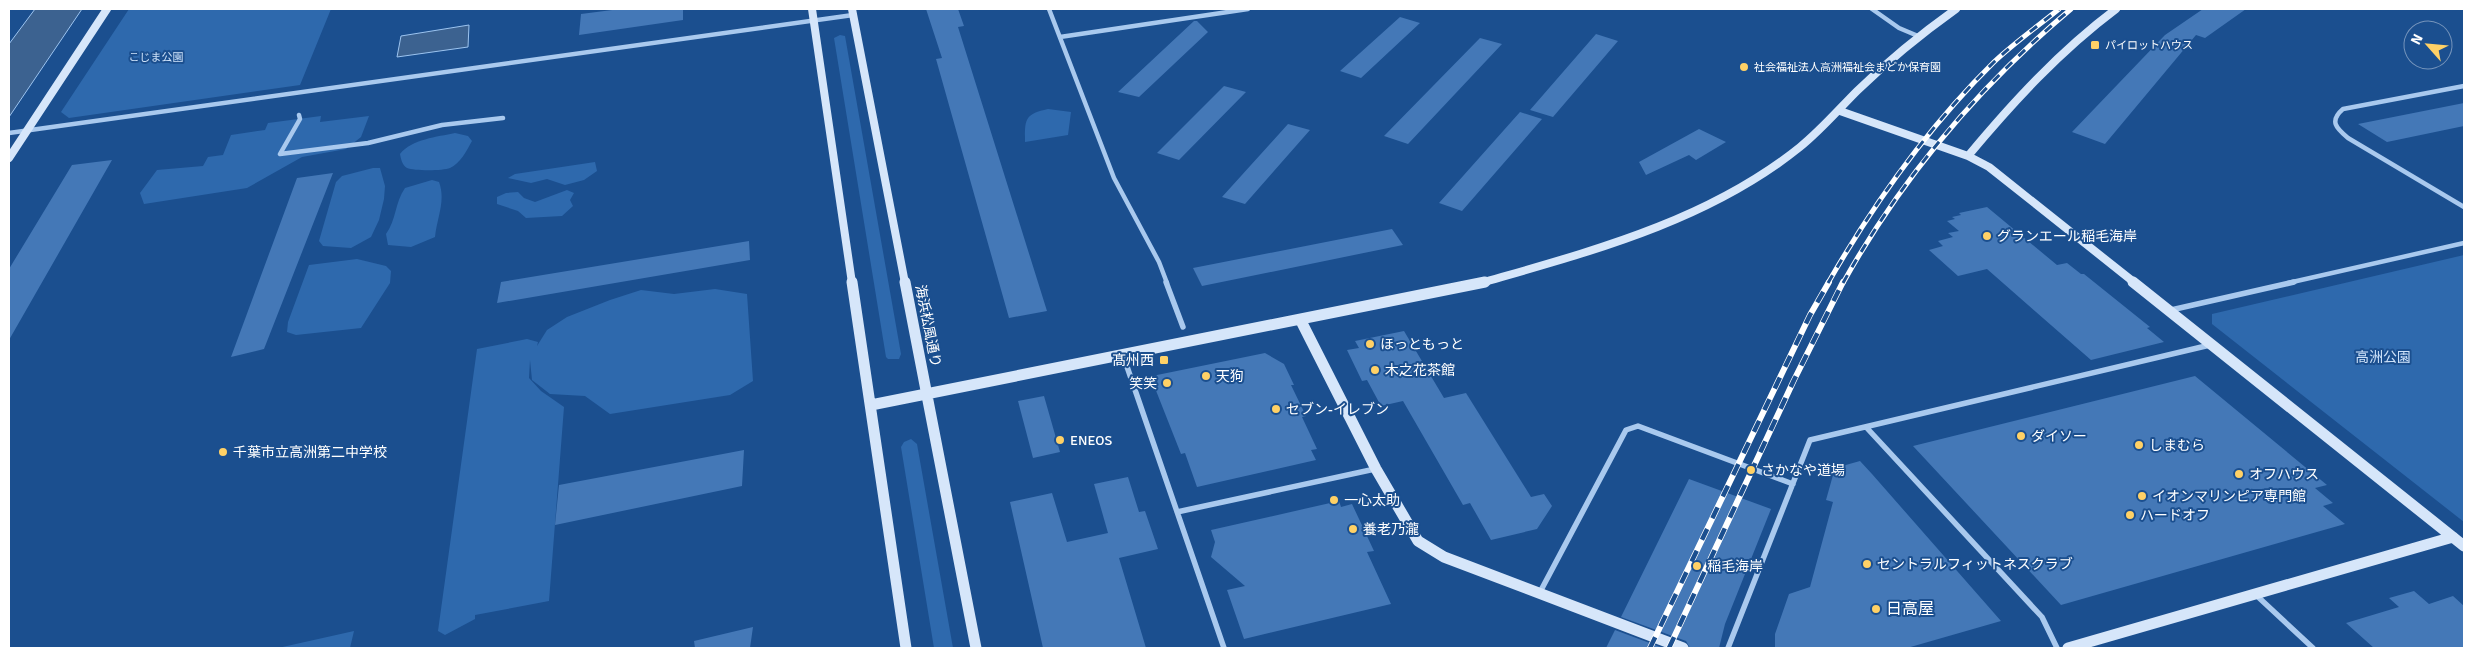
<svg xmlns="http://www.w3.org/2000/svg" width="2473" height="657" font-family="Signika,'Noto Sans JP',sans-serif">
<style>
.green{fill:#2e69ad}
.water{fill:#3c6290;stroke:#9cc4f0}
.building{fill:#4478b7}
.lines{fill:none;stroke-linecap:round;stroke-linejoin:round}
.street-far1{stroke:#a9c9ee;stroke-width:4.5}
.street{stroke:#a9c9ee;stroke-width:5.5}
.secondary-far1{stroke:#d6e6fa;stroke-width:8}
.secondary{stroke:#d6e6fa;stroke-width:11}
.rail-far1-casing{stroke:#fff;stroke-width:5}
.rail-casing{stroke:#fff;stroke-width:6}
.rail-far1{stroke:#1b4f8f;stroke-width:3;stroke-dasharray:9;stroke-linecap:butt}
.rail{stroke:#1b4f8f;stroke-width:4.5;stroke-dasharray:12;stroke-linecap:butt}
.poi-dot{fill:#ffd166;stroke:#1b4f8f;stroke-width:2}
.labels{text-anchor:middle;dominant-baseline:central;stroke-width:4;stroke-linejoin:round;paint-order:stroke}
.far-poi-label{font-size:11px;fill:#fff;stroke:#1b4f8f;text-anchor:start}
.far-park-label{font-size:11px;fill:#cfe3fa;stroke:#1b4f8f}
.poi-label{font-size:14px;fill:#fff;stroke:#1b4f8f;text-anchor:start}
.street-label{font-size:14px;fill:#fff;stroke:#1b4f8f}
.park-label{font-size:14px;fill:#cfe3fa;stroke:#1b4f8f}
.near-poi-label{font-size:16px;fill:#fff;stroke:#1b4f8f;text-anchor:start}
</style>
<rect width="100%" height="100%" fill="#1b4f8f"/>
<path class="green" d="M129,9h202l-31,76 -231,33 -8,-6z
M840,35l5,1 56,318 -2,5h-11l-2,-2 -52,-319z
M1048,109l23,3 -3,23 -43,7c0,-22 -1,-28 23,-33z
M321,116l-1,6 49,-6 -8,21 -15,12 -44,8 -55,31 -103,16 -4,-11 17,-23 46,-4 5,-9 15,-2 8,-20 34,-5 3,-7z
M455,133l13,3 4,5c-5,9 -12,23 -22,27 -7,3 -36,3 -43,0 -5,-3 -6,-9 -7,-14 12,-15 37,-17 55,-21z
M595,162l2,9 -13,9 -19,5 -18,-6 -16,4 -23,-5 7,-4z
M373,168h7l5,18 -1,13 -5,21 -8,17 -20,11 -28,-2 -4,-5 17,-59 6,-6z
M432,180l7,2c7,19 -2,35 -4,55l-24,10 -23,-2 -2,-11c10,-13 9,-32 19,-46z
M567,190l7,3 -4,7 3,6 -11,10 -36,2 -8,-7 -21,-7v-7l9,-4 12,-1 6,6 11,4z
M2464,255v267l-252,-198v-10z
M357,259l29,7 5,5 -1,12 -29,45 -65,7 -9,-3 1,-10 21,-57z
M715,289l32,5 6,87 -23,14 -120,19 -25,-18 -35,-2 -18,-14 -2,-20 -1,18 12,13 23,16 -15,194 -74,14v4l-30,16 -7,-4 39,-282 50,-10 11,3 -1,4 10,-16 20,-13 43,-17 31,-10 33,4z
M911,439l6,5 36,204h-19l-33,-201 3,-5z
M354,631l-4,17h-72z"/>
<path class="water" d="M35,9h47l-73,108v-73z
M469,25l-1,22 -71,10 4,-21z"/>
<path class="building" d="M620,9h63v11l-104,15 2,-21z
M926,9h32l6,17 -6,1 89,284 -38,7 -73,-259 6,-1z
M2203,9h43l-41,29 -9,-3 -91,109 -33,-12 93,-97z
M1400,17l20,6 -59,55 -21,-7z
M1194,21h3l11,11 -69,65 -21,-5z
M1596,34l22,7 -65,76 -23,-7z
M1480,38l22,6 -94,100 -24,-8z
M1224,86l22,6 -67,68 -22,-7z
M2464,103v23l-77,16 -29,-18z
M1520,112l22,7 -80,92 -23,-8z
M1288,124l22,6 -65,74 -23,-7z
M1699,129l27,13 -30,18 -7,-5 -43,20 -7,-13z
M112,160l-103,180v-71l63,-104z
M333,173l-69,176 -33,8 66,-179z
M1987,207l70,58 10,-2 14,11h3l66,53 -3,1 17,14 -73,18 -104,-91 -29,7 -29,-26 14,-4 -5,-5 15,-4 -5,-4 11,-2 -12,-10 8,-2 -3,-2 9,-2 -2,-2z
M1392,229l11,16 -201,41 -9,-18z
M749,241l1,19 -253,43 4,-21z
M1404,331l40,67 22,-5 65,104 13,-3 8,12 -15,23 -46,11 -21,-37 -7,2 -60,-104 -22,5 -14,-26 -5,1 -15,-31 12,-2 -4,-7z
M1265,353l19,11 10,21h-3l15,31 -4,1 15,32 -6,1 5,10 -119,27 -12,-34 -4,1 -28,-71 4,-8z
M2195,376l132,109 -12,3 18,15 -10,3 22,18 -284,81 -148,-159z
M1044,396l16,56 -27,6 -15,-57z
M744,450l-2,36 -187,39 4,-40z
M1860,461l12,13 129,147 -94,27h-132v-14l14,-40 21,-7 23,-85 -7,-2 9,-32z
M1128,477l11,35 6,-1 13,38 -39,9 27,90h-103l-33,-146 42,-9 15,49 41,-9 -14,-49z
M1689,479l82,30 -46,115 -6,24h-29l-4,-7 -65,-24z
M1339,501l2,6 11,-3 22,47 -7,1 24,52 -147,35 -17,-49 18,-4 -34,-29 4,-15 -4,-12z
M2414,591l15,13 24,-8 11,10v42h-90l-28,-25 53,-16 -10,-9z
M753,627l-3,21h-55l-1,-7z
M1615,630l48,18h-57z"/>
<g class="lines">
<path class="street-far1" d="M1049,9l65,169 45,84 8,21
M1872,9l27,19 19,8
M1060,37l188,-28
M2464,86l-121,23c-14,12 -7,19 5,29l116,69
M299,115l1,4 -20,35 88,-11 74,-18 61,-7
M9,133l844,-118
M2288,283l176,-40"/>
<path class="street" d="M1166,282l17,45
M2171,310l123,-28
M1123,355l101,293
M1866,427l176,190 15,31
M1177,512l198,-43
M1539,594l87,-164 12,-4 155,58
M2256,595l57,53
M1728,648l82,-208 400,-95"/>
<path class="secondary-far1" d="M812,9l40,274
M852,9l53,274
M1840,111l128,45 21,11 146,116
M1968,156c45,-54 92,-105 148,-147
M9,158l98,-149
M1481,283c111,-32 227,-62 319,-136 21,-17 38,-37 57,-56 31,-30 64,-57 99,-82"/>
<path class="secondary" d="M852,282l54,366
M905,282l71,366
M2133,282l331,264
M1300,319l76,150 42,72 26,16 239,91
M871,405l614,-123
M2068,648l385,-111"/>
<g class="rail-far1-casing">
<path id="rail-far1" d="M1828,283c46,-80 100,-156 166,-221 20,-19 44,-36 65,-53
M1843,283c59,-106 135,-196 228,-274"/>
</g>
<g class="rail-casing">
<path id="rail" d="M1650,648l160,-333 19,-33
M1669,648l125,-268 49,-98"/>
</g>
<use href="#rail-far1" class="rail-far1"/>
<use href="#rail" class="rail"/>
</g>
<g class="poi-dot">
<rect x="2090" y="40" width="10" height="10" rx="2.5"/>
<circle cx="1744" cy="67" r="5"/>
<circle cx="1987" cy="236" r="5"/>
<circle cx="1370" cy="344" r="5"/>
<rect x="1159" y="355" width="10" height="10" rx="2.5"/>
<circle cx="1375" cy="370" r="5"/>
<circle cx="1206" cy="376" r="5"/>
<circle cx="1167" cy="383" r="5"/>
<circle cx="1276" cy="409" r="5"/>
<circle cx="2021" cy="436" r="5"/>
<circle cx="1060" cy="440" r="5"/>
<circle cx="2139" cy="445" r="5"/>
<circle cx="223" cy="452" r="5"/>
<circle cx="1751" cy="470" r="5"/>
<circle cx="2239" cy="474" r="5"/>
<circle cx="2142" cy="496" r="5"/>
<circle cx="1334" cy="500" r="5"/>
<circle cx="2130" cy="515" r="5"/>
<circle cx="1353" cy="529" r="5"/>
<circle cx="1867" cy="564" r="5"/>
<circle cx="1697" cy="566" r="5"/>
<circle cx="1876" cy="609" r="5"/>
</g>
<g class="labels">
<g class="far-poi-label">
<text x="2105" y="45">パイロットハウス</text>
<text x="1754" y="67">社会福祉法人高洲福祉会まどか保育園</text>
</g>
<g class="far-park-label">
<text x="156" y="57">こじま公園</text>
</g>
<g class="poi-label">
<text x="1997" y="236">グランエール稲毛海岸</text>
<text x="1380" y="344">ほっともっと</text>
<text x="1154" y="360" text-anchor="end">髙州西</text>
<text x="1385" y="370">木之花茶館</text>
<text x="1216" y="376">天狗</text>
<text x="1157" y="383" text-anchor="end">笑笑</text>
<text x="1286" y="409">セブン-イレブン</text>
<text x="2031" y="436">ダイソー</text>
<text x="1070" y="440">ENEOS</text>
<text x="2149" y="445">しまむら</text>
<text x="233" y="452">千葉市立高洲第二中学校</text>
<text x="1761" y="470">さかなや道場</text>
<text x="2249" y="474">オフハウス</text>
<text x="2152" y="496">イオンマリンピア専門館</text>
<text x="1344" y="500">一心太助</text>
<text x="2140" y="515">ハードオフ</text>
<text x="1363" y="529">養老乃瀧</text>
<text x="1877" y="564">セントラルフィットネスクラブ</text>
<text x="1707" y="566">稲毛海岸</text>
</g>
<g class="street-label">
<text transform="translate(928 326) rotate(79)">海浜松風通り</text>
</g>
<g class="park-label">
<text x="2383" y="357">高洲公園</text>
</g>
<g class="near-poi-label">
<text x="1886" y="609">日高屋</text>
</g>
</g>
<rect width="2473" height="657" fill="none" stroke="#ffffff" stroke-width="20"/>
<g transform="translate(2428 45) rotate(297)"><circle r="24" fill="#1b4f8f" stroke="#7695bc"/>
<path d="M0-4L9 19L0 12L-9 19Z" fill="#ffd166"/>
<text y="-8" font-size="14" font-weight="bold" text-anchor="middle" fill="#ffffff">N</text>
</g>
</svg>
